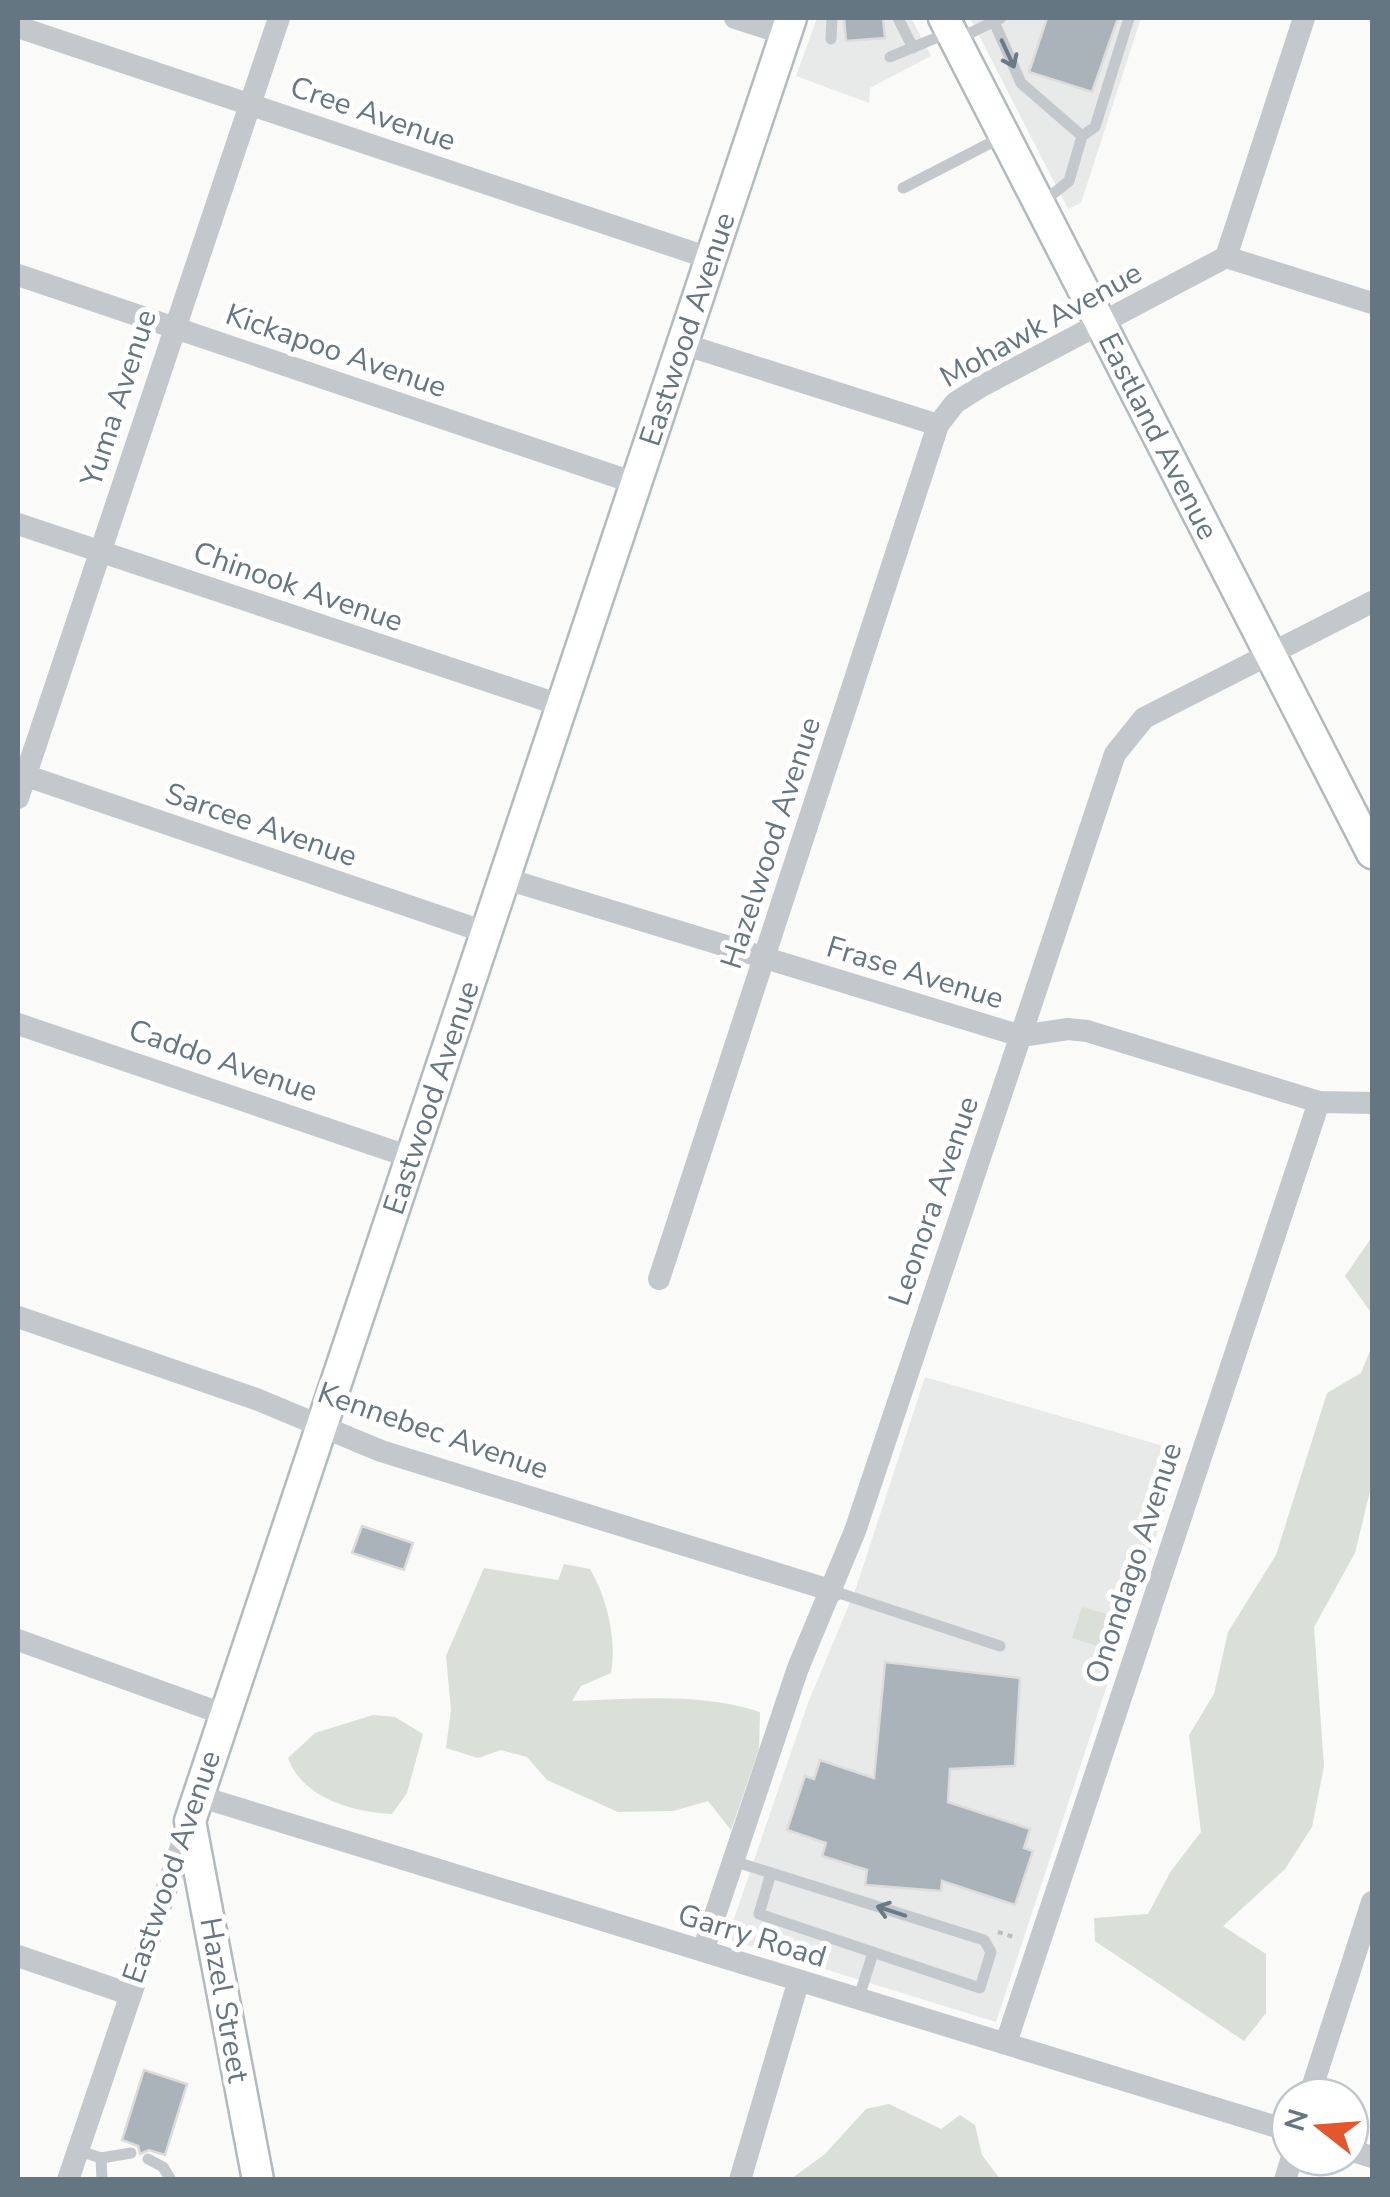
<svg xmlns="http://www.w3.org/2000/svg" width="1390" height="2197" font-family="'Nunito Sans',sans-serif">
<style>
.built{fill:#e8e9e9}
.green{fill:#dadfd7}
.building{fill:#aab3b9;stroke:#dcdcda;stroke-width:2.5}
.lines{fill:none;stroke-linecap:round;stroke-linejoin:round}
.secondary-casing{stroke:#b3babf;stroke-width:35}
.path{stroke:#bbbfc2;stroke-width:4;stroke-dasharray:5 5;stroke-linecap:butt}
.lane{stroke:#c3c8cc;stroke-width:11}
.street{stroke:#c3c8cc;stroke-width:22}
.secondary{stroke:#fff;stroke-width:30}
.oneway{stroke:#6a7a87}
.labels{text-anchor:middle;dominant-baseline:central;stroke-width:10;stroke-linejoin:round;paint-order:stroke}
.street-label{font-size:30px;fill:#657683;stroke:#fff}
</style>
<rect width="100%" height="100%" fill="#fafaf8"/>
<path class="built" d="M817,18h94l20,38 -61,32 -1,15 -73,-27z
M970,18h171l-60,185 -13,6z
M925,1377l259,75 -188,570 -269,-83 81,-236 48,-115z"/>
<path class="green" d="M1372,1237v77l-27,-38z
M1372,1346v137l-17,70 -41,74 10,139 -12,61 -27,42 -62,57 43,28v59l-22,28 -149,-100 -1,-23 54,-4 23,-43 30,-39 -12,-97 25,-41 14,-62 48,-77 51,-162 34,-20z
M564,1564l26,5c17,29 27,70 21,104l-30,13 -9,15c64,-2 126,-9 188,11l-1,37 -28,81 -23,-29 -35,10 -55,1 -71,-32 -20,-23 -26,-7 -23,8 -32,-10 5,-38 -5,-54 38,-88 74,12z
M1082,1607l32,9 -10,32 -32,-10z
M373,1715l22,2 28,17 -16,59 -15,21c-39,-2 -90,-16 -104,-56l27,-25z
M889,2104l52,25 19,-14 15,10 7,30 18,24h-209l34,-25 41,-45z"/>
<path class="building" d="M844,18h39l2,20 -39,3z
M1047,18h71l-26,74 -63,-20z
M362,1526l51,17 -9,27 -52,-17z
M885,1662l135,16 -5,88 -65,3 -2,33 82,27 -6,19 9,3 -18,54 -73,-24 -1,10 -76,-6 2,-15 -45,-14 4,-13 -39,-13 18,-54 9,3 6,-19 54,18z
M144,2070l43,14 -22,71 -16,-5 -9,4 -2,-8 -16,-6z"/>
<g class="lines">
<g class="secondary-casing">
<g id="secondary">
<path id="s1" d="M944,18l428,835"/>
<path id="s2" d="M258,2180l-68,-359 601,-1803"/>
</g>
</g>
<path class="path" d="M998,1932l19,6"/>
<path class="lane" d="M898,18l15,30
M995,24l26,59 61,53
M831,39l1,-21
M956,40l45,-22
M890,57l60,-25
M903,188l101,-52
M1043,202l26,-21 13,-45 13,-9 34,-109
M833,1591l167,55
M733,1861l251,79 7,12 -11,36 -221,-74 12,-41
M858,2000l15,-47
M77,2150l24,8 30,-5
M101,2158l1,22
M148,2159l15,8 8,13"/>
<path class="street" d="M735,18l50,16
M18,27l691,231
M1226,257l78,-239
M18,275l617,208
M683,344l255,81
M18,524l542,181
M18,773l467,159
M18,798l261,-780
M503,878l518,158 47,-7 19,2 232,71 53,1
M18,1024l392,133
M659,1279l279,-854 17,-22 25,-16 246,-130 146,46
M18,1317l238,82 125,52 452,140
M18,1640l205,74
M198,1796l1092,335
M703,1951l95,-283 57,-137 260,-777 29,-36 228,-116
M18,1956l111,38
M1006,2043l313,-941
M1309,2097l63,-195
M1350,2150l22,7
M68,2180l121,-357
M740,2180l58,-197
M1285,2180l7,-23"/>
<use href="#secondary" class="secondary"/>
</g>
<defs><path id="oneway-shaft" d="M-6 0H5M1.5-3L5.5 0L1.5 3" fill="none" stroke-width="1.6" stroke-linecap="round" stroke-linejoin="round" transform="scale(2.5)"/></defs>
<g class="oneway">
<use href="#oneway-shaft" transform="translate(1008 54) rotate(65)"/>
<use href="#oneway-shaft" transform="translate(891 1911) rotate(-162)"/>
</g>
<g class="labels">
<g class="street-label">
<text transform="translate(373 114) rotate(19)">Cree Avenue</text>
<text transform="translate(1041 325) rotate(-29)">Mohawk Avenue</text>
<text stroke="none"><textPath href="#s2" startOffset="1938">Eastwood Avenue</textPath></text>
<text transform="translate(336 351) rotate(19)">Kickapoo Avenue</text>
<text transform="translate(119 398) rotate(-72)">Yuma Avenue</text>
<text stroke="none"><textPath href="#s1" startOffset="470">Eastland Avenue</textPath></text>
<text transform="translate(298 587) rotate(19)">Chinook Avenue</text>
<text transform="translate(261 825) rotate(19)">Sarcee Avenue</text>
<text transform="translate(771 843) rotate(-72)">Hazelwood Avenue</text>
<text transform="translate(915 973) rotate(17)">Frase Avenue</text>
<text transform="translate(223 1061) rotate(19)">Caddo Avenue</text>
<text stroke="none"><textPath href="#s2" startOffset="1128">Eastwood Avenue</textPath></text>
<text transform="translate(934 1201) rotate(-71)">Leonora Avenue</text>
<text transform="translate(433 1431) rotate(19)">Kennebec Avenue</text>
<text transform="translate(1134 1563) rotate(-72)">Onondago Avenue</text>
<text transform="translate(172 1867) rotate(-71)">Eastwood Avenue</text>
<text transform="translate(752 1936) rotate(17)">Garry Road</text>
<text transform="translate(224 2000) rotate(80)">Hazel Street</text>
</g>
</g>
<rect width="1390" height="2197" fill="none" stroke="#657683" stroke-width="40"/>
<g transform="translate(1320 2127) rotate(287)"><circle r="48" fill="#ffffff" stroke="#c1c8cd" stroke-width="2.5"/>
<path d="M0-8L18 38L0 25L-18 38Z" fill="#e4572e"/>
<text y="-15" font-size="28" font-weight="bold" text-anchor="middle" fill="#657683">N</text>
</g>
</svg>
